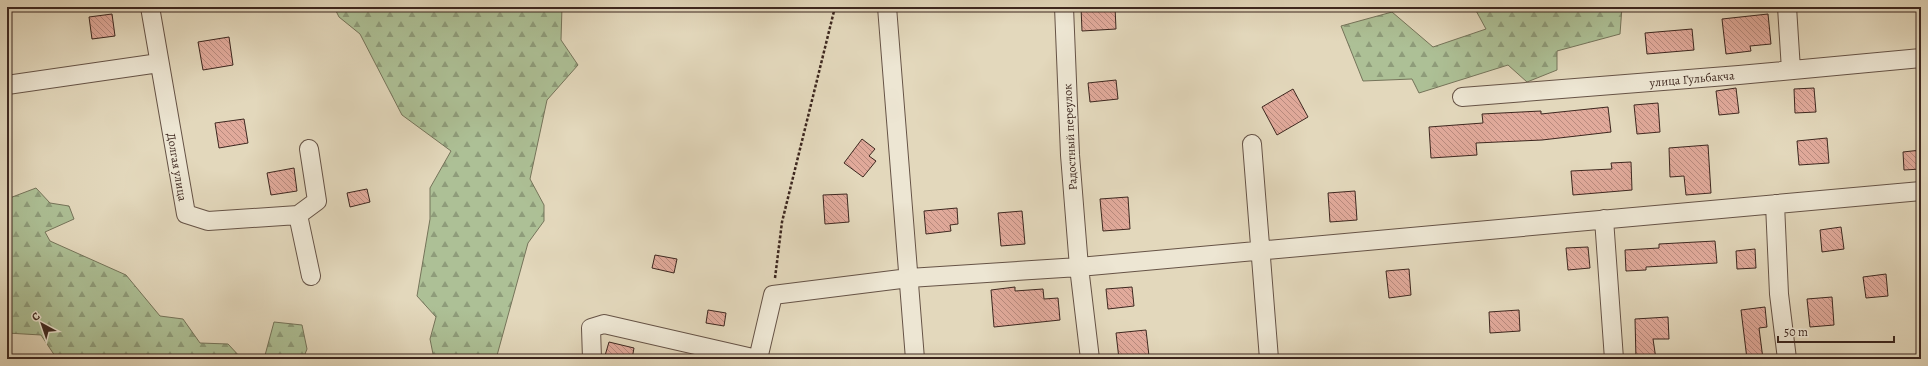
<svg xmlns="http://www.w3.org/2000/svg" width="1928" height="366" font-family="Alegreya,serif">
<style>
.forest{fill:url(#forest-firs);stroke:#75745a}
.building{fill:url(#building-back-hatch);stroke:#3d271f}
.lines{fill:none;stroke-linecap:round;stroke-linejoin:round}
.minor-casing{stroke:#665346;stroke-width:20}
.path{stroke:#3d271f;stroke-width:2.5;stroke-dasharray:3 2;stroke-linecap:butt}
.minor{stroke:#ede6d3;stroke-width:18}
.labels{text-anchor:middle;dominant-baseline:central;stroke-width:3;stroke-linejoin:round;paint-order:stroke}
.street-label{font-size:12px;fill:#3d271f;stroke:#ede6d3}
</style>
<defs>
<pattern id="forest-firs" width="22" height="20" patternUnits="userSpaceOnUse"><rect width="22" height="20" fill="#adc096"/><path d="M5 1l3.5 6h-7zM16 11l3.5 6h-7z" fill="#8e9c7a"/></pattern>
<pattern id="building-back-hatch" width="6" height="6" patternUnits="userSpaceOnUse"><rect width="6" height="6" fill="#e1aa9b"/><path d="M-1 5l2 2M0 0l6 6M5-1l2 2" fill="none" stroke="#b88a7e"/></pattern>
</defs>
<rect width="100%" height="100%" fill="#e3d8bc"/>
<filter id="stains"><feTurbulence type="fractalNoise" baseFrequency=".005" numOctaves="4"/><feColorMatrix values="0 0 0 0 .2 0 0 0 0 .09 0 0 0 0 .02 0 0 0 .5 -.17"/></filter>
<radialGradient id="worn" r=".72"><stop offset=".6" stop-color="#630" stop-opacity="0"/><stop offset="1" stop-color="#630" stop-opacity=".3"/></radialGradient>
<path class="forest" d="M334,7h228l-1,33 17,25 -31,35 -17,79 14,26v16l-16,22 -32,116h-62l-4,-20 6,-22 -19,-21 13,-77v-31l21,-37 -49,-36 -42,-81 -21,-17z
M1474,7h148l-2,27 -63,17v19l-30,12 -19,-17 -89,28 -7,-14 -49,2 -22,-55 51,-14 41,35 53,-18z
M36,188l14,15 19,3 5,13 -29,13 5,9 76,34 34,41 23,3 17,24 28,1 14,15h-185l-16,-24 -34,-2v-134z
M274,322l28,3 5,24 -4,10h-39z"/>
<path class="building" d="M1081,7h34l1,22 -34,2z
M112,14l3,22 -23,3 -3,-22z
M1768,14l3,30 -21,2 1,5 -25,3 -4,-35z
M1692,29l2,21 -47,4 -2,-21z
M229,37l4,28 -30,5 -5,-28z
M1116,80l2,19 -28,3 -2,-19z
M1736,88l3,25 -20,2 -3,-24z
M1814,88l2,24 -21,1 -1,-24z
M1293,89l15,28 -31,18 -15,-28z
M1658,103l2,29 -23,2 -3,-29z
M1608,107l3,25 -69,8 -66,3 1,12 -46,3 -2,-31 54,-4 -1,-9 59,-3v3z
M244,119l4,24 -29,5 -4,-25z
M1827,138l2,25 -30,2 -2,-24z
M862,139l13,10 -6,7 7,5 -13,16 -19,-14z
M1708,145l3,48 -25,2 -2,-19 -14,1 -1,-29z
M1921,150v19l-17,1 -1,-18z
M1631,162l1,28 -59,5 -2,-24 41,-2 -1,-6z
M294,168l3,23 -26,4 -4,-22z
M367,189l3,13 -20,5 -3,-14z
M1355,191l2,29 -27,2 -2,-29z
M847,194l2,28 -24,2 -2,-29z
M1128,197l2,32 -27,2 -3,-32z
M957,208l1,16 -8,1 1,6 -25,3 -2,-23z
M1022,211l3,33 -24,2 -3,-33z
M1841,227l3,22 -22,3 -2,-22z
M1715,241l2,22 -71,4v3l-20,1 -1,-21 34,-2v-4z
M1588,247l2,21 -22,2 -2,-22z
M1755,249l1,19 -19,1 -1,-18z
M655,255l22,4 -3,14 -22,-5z
M1409,269l2,26 -22,3 -3,-27z
M1886,274l2,22 -22,2 -3,-21z
M1015,287v4l28,-2 1,10 14,-1 2,22 -66,7 -3,-37z
M1132,287l2,19 -26,3 -2,-20z
M1832,297l2,28 -24,2 -3,-28z
M1765,307l2,20 -8,1 4,31h-16l-6,-49z
M708,310l18,3 -2,13 -18,-3z
M1519,310l1,21 -30,2 -1,-21z
M1668,317l1,22h-16l3,20h-20l-1,-40z
M1146,330l3,26 -30,3 -3,-26z
M609,342l25,6 -2,11h-28z"/>
<g class="lines">
<g class="minor-casing">
<path id="minor" d="M150,7l36,207 22,7 90,-6
M887,7l28,352
M1064,7l6,148 9,112 11,92
M1787,7l4,63
M7,85l152,-22
M1462,97l277,-22 182,-17
M1252,144l17,215
M309,149l8,52 -19,14 13,61
M1775,204l4,90 8,65
M1604,219l10,140
M592,359l-1,-31 13,-4 153,35
M758,359l15,-64 136,-17 170,-11 842,-76"/>
</g>
<path class="path" d="M775,278l7,-56 53,-215"/>
<use href="#minor" class="minor"/>
</g>
<g class="labels">
<g class="street-label">
<text transform="translate(1692 79) rotate(-5)">улица Гульбакча</text>
<text transform="translate(1070 137) rotate(-93)">Радостный переулок</text>
<text transform="translate(177 167) rotate(80)">Долгая улица</text>
</g>
</g>
<rect width="1928" height="366" fill="none" stroke="#e3d8bc" stroke-width="24"/>
<rect x="8" y="8" width="1912" height="350" fill="none" stroke="#3d271f" stroke-width="2"/>
<rect x="12" y="12" width="1904" height="342" fill="none" stroke="#3d271f"/>
<g transform="translate(42 324) rotate(320)" stroke="#ede6d3" stroke-width="3" paint-order="stroke">
<path d="M0-3L7 15L0 10L-7 15Z" fill="#3d271f"/>
<text y="-6" font-size="11" font-weight="bold" text-anchor="middle" fill="#3d271f">С</text>
</g>
<path d="M1778 336v6h116v-6" fill="none" stroke="#3d271f" stroke-width="2"/>
<text x="1784" y="336" font-size="12" fill="#3d271f" stroke="#ede6d3" stroke-width="3" paint-order="stroke">50 m</text>
<rect width="100%" height="100%" filter="url(#stains)"/>
<rect width="100%" height="100%" fill="url(#worn)"/>
</svg>
